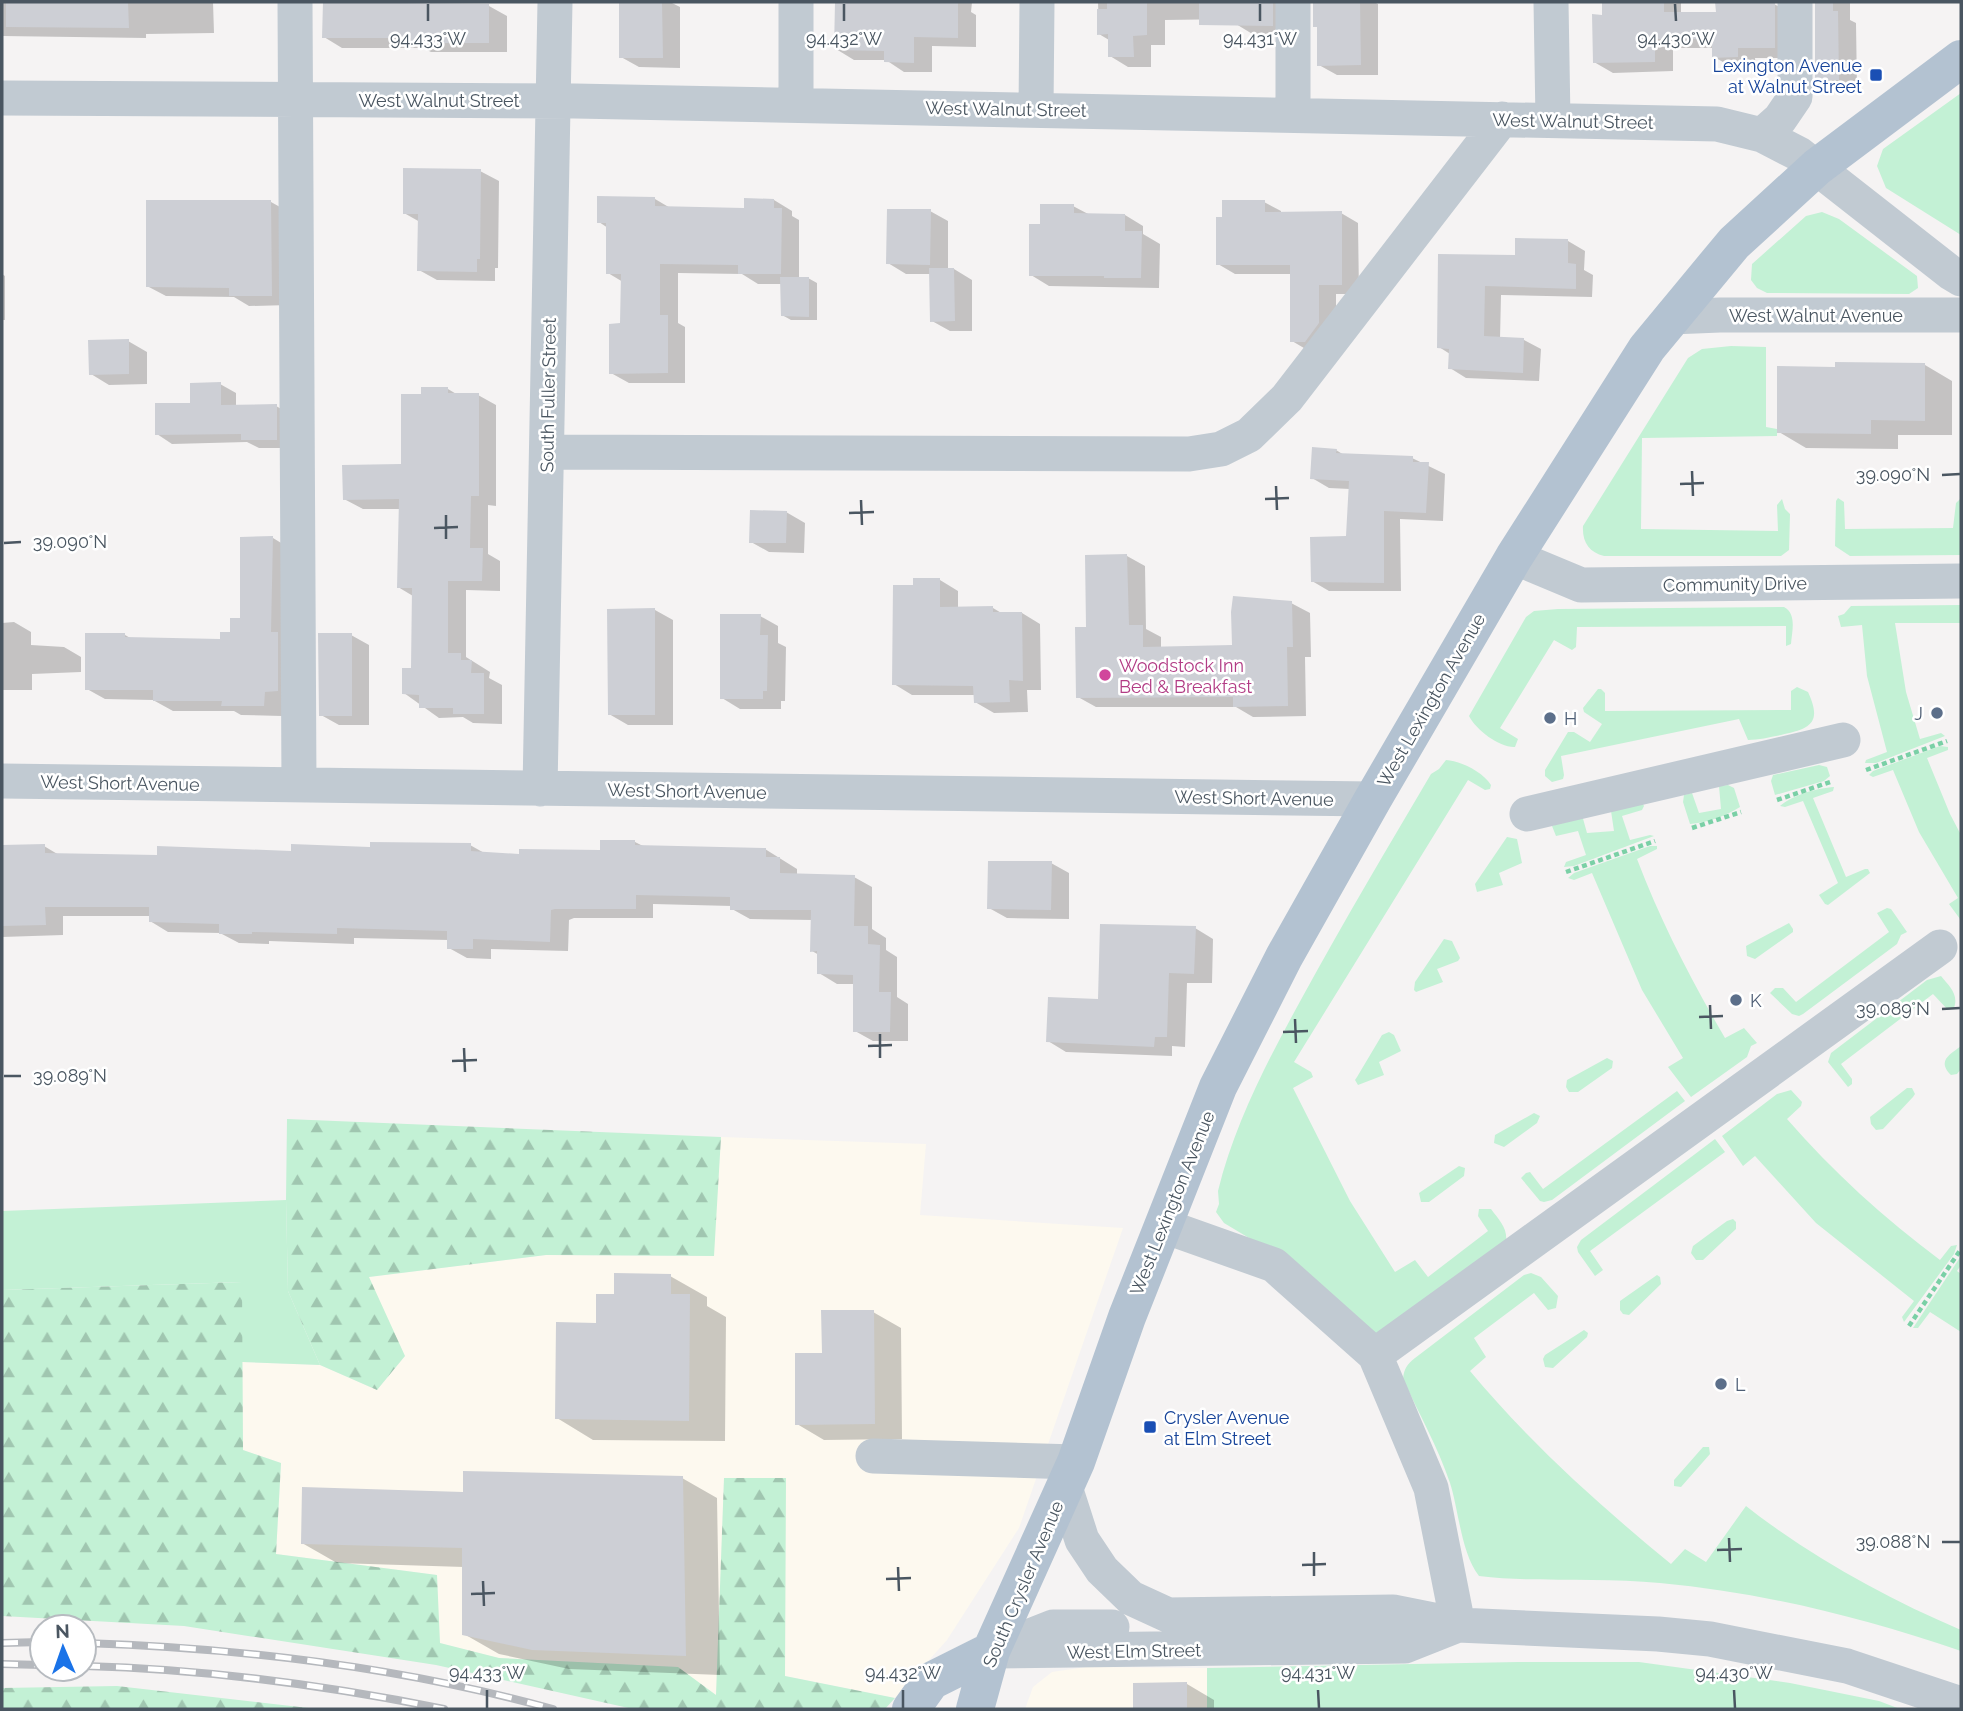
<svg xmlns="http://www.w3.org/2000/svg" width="1963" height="1711" font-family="Raleway,sans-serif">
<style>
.commercial{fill:#fdf9ef}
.green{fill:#c3f1d5}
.forest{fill:url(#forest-firs)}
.shadow{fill:#0003}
.building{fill:#cdcfd5}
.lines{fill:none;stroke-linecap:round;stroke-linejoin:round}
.path{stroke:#7ad0a6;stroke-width:4.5;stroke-dasharray:5 3.5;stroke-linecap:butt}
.minor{stroke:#c1cad2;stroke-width:35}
.major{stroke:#b3c2d1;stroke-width:38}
.rail-casing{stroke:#b5b8bd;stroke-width:8}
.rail{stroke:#fff;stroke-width:5;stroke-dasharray:16;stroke-linecap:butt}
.ticks{fill:none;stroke:#4a5661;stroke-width:2.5}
.transit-dot{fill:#1a4fb4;stroke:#fff;stroke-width:2.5}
.hotel-dot{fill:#d1479c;stroke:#fff;stroke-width:2.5}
.service-dot{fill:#5c6f8a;stroke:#fff;stroke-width:2.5}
.labels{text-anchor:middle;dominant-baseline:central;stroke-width:5;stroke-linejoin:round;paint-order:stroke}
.transit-label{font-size:18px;fill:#164399;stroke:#fff;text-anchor:end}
.street-label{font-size:18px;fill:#4a5661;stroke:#fff}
.hotel-label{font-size:18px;fill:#b23c85;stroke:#fff;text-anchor:start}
.service-label{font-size:18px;fill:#4e5e75;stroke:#fff;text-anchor:start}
.ticks-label{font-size:18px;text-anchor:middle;fill:#4a5661;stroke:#fff;stroke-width:5;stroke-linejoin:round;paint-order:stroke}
</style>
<defs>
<pattern id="forest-firs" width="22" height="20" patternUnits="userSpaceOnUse" patternTransform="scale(1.75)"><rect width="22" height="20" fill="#c3f1d5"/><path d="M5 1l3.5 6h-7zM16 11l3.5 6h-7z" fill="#a0c6b0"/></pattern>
</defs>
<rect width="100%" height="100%" fill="#f5f3f3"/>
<path class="commercial" d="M721,1137l205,7 -6,71 203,13 -104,300 -72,112 -52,58 -110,-22v-198h-61l-7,218 -40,-29 -178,-9 -60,-15 -2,-68 -161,-21 5,-91 -38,-13 -1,-88 78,3 57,25 28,-34 -37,-79 178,-22 167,1z
M1086,1667l121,1v41h-182l8,-22 19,-15z"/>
<path class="green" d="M1961,93v142l-75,-47 -9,-22 6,-17z
M1822,212l17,7 78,57 1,12 -9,6 -142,-1 -10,-5 -6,-8 1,-16 54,-48z
M1731,346l35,1v80l11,2v7l-135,2 -1,91 137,2 -1,-26 5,-6 3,10 5,5 -1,36 -8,6h-177c-15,-4 -22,-14 -21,-30l105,-168 14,-9z
M1838,498l6,4 1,27 108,-1 3,-25 5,-5v57l-111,1 -15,-10 1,-45z
M1961,605v18h-66l11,69 14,47 21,-6 4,3 -69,27h-11l1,-3 21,-8 -20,-76 -5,-51 -21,2 -3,-11 6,-2 7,-8z
M1784,607c13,7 8,24 7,37l-5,2v-20l-209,1 -1,20 -4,3 -18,-10 -54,88 18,11 -3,8c-15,1 -39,-17 -46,-31l57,-99 8,-6 24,-2z
M1797,687l11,5c15,32 1,37 -27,43 -11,2 -22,5 -33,5l-9,-21 -178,37 3,19 -1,4 -11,3 -7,-6v-6l23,-38h6l16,10 12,-18 -18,-12 -1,-4 15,-19h3l4,4v18l186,-1v-19z
M1940,746l8,1v3l-21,8 23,56 11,21 -1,84 -11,-15 9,-6 -39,-66 -26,-62 -20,7 -4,-2 4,-4z
M1446,760c15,1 37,12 45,25l-1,4 -5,1 -17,-10 -174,282 17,10 2,5 -20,11 57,113 45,71 20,-12 13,17 60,-46 -10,-15 1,-7h12c8,11 17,19 15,33l-116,89 -20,3 -96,-81 -50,-30 -8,-11 3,-8 -1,-13c17,-69 51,-133 85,-195 41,-75 85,-149 128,-222l8,-5z
M1819,765l8,2 3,9 -6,5 -49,14 -4,-14 2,-6z
M1728,785l6,3 6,19c-14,9 -34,16 -50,17l-7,-22 1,-7 8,-2 7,20 22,-4 -2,-23z
M1834,787l-1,4 -20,7 33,79 19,-8h3l2,4 -42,32 -3,-1 -6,-9 19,-12 -35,-82 -18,6 -5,-1c13,-11 37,-18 54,-19z
M1642,802l2,4 -2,4 -20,6 8,24 20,-5 4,1 -80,30 -10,1 2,-5 20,-7 -8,-24 -22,5 -4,-10 30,-11 5,18 27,-2 -3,-20z
M1507,837l10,2 5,24 -23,10 4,12 -26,7 -2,-8z
M1650,846h7v3l-20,10c24,63 54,121 88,179l19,-10 13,15 -6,3 -4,11 -56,40 -23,-30 15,-9 -41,-68 -50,-117 -18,7 -6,-2 6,-5z
M1887,908l4,1 16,23 -6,3 -4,9 -94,70 -4,2 -7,-2 -22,-21 5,-5h8l13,14 93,-70 -12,-19z
M1789,923l4,6v3l-38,27 -8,-3 -1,-10z
M1444,939l8,2 8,17 -2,3 -21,8 6,13 -27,10 -2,-2 1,-8z
M1941,976c8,10 18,18 13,32l-6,2 -15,-16 -92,70 11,15v5l-4,3 -20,-25 3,-9 96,-73z
M1389,1032l5,3 7,16 -22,11 5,13 -26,10 -3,-5 2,-3 25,-42z
M1961,1046v23l-4,5 -6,1c-14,-14 -2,-20 10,-29z
M1607,1058l6,3 -1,7 -34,24h-9l-3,-5 1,-7z
M1907,1088h5l3,6 -2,3 -30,32 -7,1 -5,-6 -1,-7z
M1791,1090l11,12 -1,4 -14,13c46,53 97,99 153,141l11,-14 6,-1 -3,9 -50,68 -2,-5 12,-16 -98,-78 -61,-67 -12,10 -21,-30 55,-42z
M1677,1091l8,10 -133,99 -8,2 -4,-1 -19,-23 5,-5 4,-1 13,17z
M1534,1113l6,3 -3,7 -33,24 -10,-4 1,-8z
M1715,1139l10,13 -135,99 13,19 -8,6 -17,-24 -1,-5 4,-7z
M1459,1166l6,2 -1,8 -35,26h-8l-2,-9z
M286,1200l2,91 32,74 -78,-3 -1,-80 -239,8v-79z
M1733,1219l3,3v7l-33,31h-7l-5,-7 2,-7 34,-25z
M1961,1256v9l-4,6 4,3v58l-31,-20 -12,16h-5z
M1531,1273l10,4 17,19 -2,12 -8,2 -14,-17 -60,45 12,19 -16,14c60,72 129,134 201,193l14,-15 21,13 40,-56c65,51 140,92 215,124v21c-100,-34 -196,-58 -301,-68 -60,-6 -121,0 -181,-7 -18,-23 -20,-65 -29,-93 -12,-36 -31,-69 -47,-104 1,-10 4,-15 12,-21l109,-83z
M1657,1275l3,2 1,7 -32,31 -6,-1 -3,-4v-9z
M1584,1330l4,3 -1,4 -34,31 -8,-1 -2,-8 2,-4z
M1703,1447h6l1,7 -29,33 -7,-1v-6z
M1518,1662h121l151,21 89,18 21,8h-693v-41z"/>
<path class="forest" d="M287,1119l434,18 -7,119 -168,-1 -177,22 36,79 -28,34 -57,-25 -32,-74 -2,-91z
M242,1282l1,168 38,13 -5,91 161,21 3,68 59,15 179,9 38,28 8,-217h62l-1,198 110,22 -10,11h-252l-197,-44 -252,-39 -182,-10v-326z
M117,1686l200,23h-315v-21z"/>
<path class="shadow" d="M2,2h211l1,31 -68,1v4l-144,-2v7z
M324,2l165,4 18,10v36h-76l-8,-4h-81l-18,-11z
M621,2h49l10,5v61l-41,-1 -18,-10z
M878,2h94l-1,10 5,3v32l-44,-1v26h-28l-18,-12h-32l-18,-11z
M1098,2h196l-3,34 -37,-1 -18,-11v-5l-71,1v25h-14v22h-23l-18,-11 -1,-16 -10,-6z
M1315,2h59l4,2v71h-41l-18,-10v-37l-4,-2z
M1603,2h78v12h36l57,-10 19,10v44h-38l1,9h-24l-18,-10 -1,-9h-40v23l-60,2 -19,-11 10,-46z
M1817,2h33v18l6,3 1,66 -22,1 -18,-11z
M480,171l19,10 -1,87h-3v13l-58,-1 -18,-10 1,-48 -16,-9z
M655,199l17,10 74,1 28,-10 18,11v5l7,4v58h9l9,5v37h-26l-9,-5v-31h-24l-16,-10 -64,-1v50l7,4v56h-56l-18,-10 11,-48 1,-43 -15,-9v-45l-9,-6z
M271,202l18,10v93l-40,1 -15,-9 -68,-1 -19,-10z
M1264,202l17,9v3l60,-1 17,10 1,71h-23v39l-27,18 -17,-10v-67h-57l-17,-10 6,-45z
M1073,206l17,9h35l18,11v8l17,10 -1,44 -110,-2 -18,-11 11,-49z
M930,211l18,10v48h6l18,11v51h-22l-18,-10 -1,-47h-25l-18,-11z
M1568,241l17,10 -1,19 9,5 -1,22 -91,-2 -1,44 24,1 17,9 -2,32 -73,-3 -16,-10v-14l-11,-7v-91l77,1z
M2,274l3,2v44h-3z
M128,341l19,11v32l-38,1 -18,-11z
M1925,365l27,16v54h-54v14l-92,-1 -27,-16 58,-63z
M220,384l16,9v14l40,-1 16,9v33h-33l-12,-6 -75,2 -15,-10z
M448,389l10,6h20l18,10v101l-8,-1v49l12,7v30l-34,-1v67l24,15 -1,6 13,7v39l-29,-1 -10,-6 -24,1 -35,-25 9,-23v-74l-15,-9 3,-78h-38l-19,-10 59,-33 20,-71z
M1336,450l8,5 68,3 33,16 -2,47 -43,-2 1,72h-72l-17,-10 36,-43 2,-49 -21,-1 -17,-10z
M786,512l19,11 -1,30 -35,-1 -18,-10z
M273,538l18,11 -9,167 -41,-1 -7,-4h-61l-20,-11 -48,-1 -18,-10 38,-54 7,4 90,1 9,-6 11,-14z
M1127,556l18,10 1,63 15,8v11l73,-1 57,-44 19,10 1,44h-6l1,59 -53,1 -17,-10h-140l-18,-10 10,-69z
M940,580l18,11v18l35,-1 10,6 19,-1 18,11 1,66h-14l1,22 -34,1 -19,-11v-7h-63l-18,-11 21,-97z
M655,610l18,10v105h-45l-19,-11z
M760,616l18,10v17l8,4 -1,54h-4v8h-41l-18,-11z
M14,622l17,10v13l33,2 17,10v15l-49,2v16h-30v-67z
M351,635l18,10v80h-30l-18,-10z
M635,842l10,5 120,2 32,20v7l57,1 18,10v42l14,9v12l11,7v40l11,7v37h-35l-18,-10v-47h-18l-18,-11v-18l-7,-4 1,-31 -63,-1 -18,-10v-3l-79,-2v14h-79l-5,2 -1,31 -77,-2v10l-24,-1 -18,-10v-8l-95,-2v6l-85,-3v3l-30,-1 -19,-10 -52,-1 -18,-11 1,-5h-88v19l-61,2v-90l42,-1 15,9 99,1 312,-11 16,9 35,2 81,-4z
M1051,863l18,10v46l-62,-1 -18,-10z
M1195,928l18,11 -1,44h-25l-2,64 -13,-1v10l-106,-4 -18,-11z
M670,1276l37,21v9l19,11 -1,124 -132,-1 -36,-22 40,-94z
M873,1312l28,16 1,111 -78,1 -27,-16z
M682,1478l35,20 3,177 -151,-6 -70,-15 -35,-20v-67l-127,-4 -35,-20 162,-49z
M1134,1684h53l27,16v9h-79z"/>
<path class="building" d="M6,2h122l1,26 -123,-1z
M323,2l166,2v39h-78v-5h-89z
M619,2h43l1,56h-44z
M835,2h123v36l-44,-1v26l-30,-1v-11l-50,-1z
M1107,2h40v33l-14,1 1,21h-26v-23l-11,1v-26h10z
M1199,2h74v24l-74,-1z
M1313,2h47l1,63 -44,1v-39h-4z
M1602,2h62v10h52l-1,-10h60v46h-37v9l-26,1v-19h-57v23l-62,1 -1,-49 10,1z
M1815,2h18v9h5l1,69h-24z
M403,168l78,1 -1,90h-3v13l-60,-1 1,-57h-15z
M597,196l58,1v9l89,2v-10l30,1v9h8l-1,66h-43v-9l-78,-1v51h8v58l-59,1v-50l11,-1 1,-49h-15v-51h-9z
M146,200h125l1,96h-43v-8l-83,-1z
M1222,200h43v12l77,-1v74h-23v38l-14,19h-15v-77h-74v-48h6z
M1040,204h34v9l51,1v17h17l-1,47h-37v-2h-75v-52h11z
M887,209h44l-1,56 -44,-1z
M1515,238l53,1v24l8,1v25l-91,-3 -1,50 40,2 -1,35 -75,-4 1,-20 -12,-1 1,-94 77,1z
M929,268h25l1,53 -25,1z
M780,277h29v40l-28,-1z
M129,339v35l-40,1 -1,-35z
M1835,362l90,1v58l-54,-1v14l-94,-1v-67l58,1z
M221,382v23l56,-1v36h-36v-6l-86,1v-32h35v-20z
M421,387h27v6h31v103h-8l-1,52h13l-1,33h-34v72h13v7h11l-1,13h13v41h-31v-6h-34v-13l-17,-1v-26h9l1,-80h-15l2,-89 -56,1 -1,-35 59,-1v-70h20z
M1312,447l25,2 -1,4 77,3v6h16l-3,51 -42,-2v72l-73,-1 -1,-45 36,-1 3,-55 -39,-2z
M750,510l37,1 -1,32h-37z
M273,536l-2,96h7v59l-13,1 -1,14h-43l1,-5h-69v-11h-68v-57h40v4l95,2v-7h10v-14h10v-81z
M1127,554l2,71h14v22l89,-2 -1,-33 2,-16 59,5 1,46h-6l1,59 -55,1v-10l-157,1 -1,-71h11l-1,-72z
M913,578h27v29l53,-1v6h29l1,69 -14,-1 1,22 -36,1 -1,-17 -81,-1 1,-100h20z
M655,608v107h-47l-1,-106z
M720,614h41l-1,21h8l-1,56h-4v8h-43z
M318,633h34v83h-33z
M600,840h35v5l131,3v9h14v16l75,2 -1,51h14v18l12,1 -1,47h12l-1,40h-37v-57l-36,-1v-23l-7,1 1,-42h-81v-13l-94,-2v14h-81l-4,1 -1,32 -77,-3v10h-26v-18l-110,-3v6l-85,-2v2h-33v-10l-70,-2v-15h-104l1,18 -44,1v-81l43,-1v9l112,2v-9l134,5v-7l79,3v-5l101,1v8l48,3v-5l81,1z
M988,861h64l-1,49 -64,-1z
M1100,924l96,2 -2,48 -25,-1 -2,64h-12l-1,10 -108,-5 2,-45 50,2z
M614,1273l57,1v20h19l-1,127 -134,-2 1,-97 40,1v-29h18z
M821,1310h53l1,114 -80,1v-72h27z
M463,1471l220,5 3,180 -154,-6 -70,-15v-87l-161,-4 1,-57 161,5z
M1187,1682v27h-54v-26z"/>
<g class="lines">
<path class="path" d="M1866,770l81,-29
M1777,800l56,-19
M1692,828l49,-16
M1566,872l89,-31
M1909,1326l52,-77"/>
<path class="minor" d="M295,2l4,783
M796,2v103
M1293,2v112
M1551,2l2,118
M2,98l573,3 1142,23 45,11 37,19 152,119 10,6
M1036,110l1,-108
M1762,135l18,-16 15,-22v-95
M1671,317l49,-2h241
M547,452l642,2 32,-5 28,-14 38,-37 215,-279
M1514,557l67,28 380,-4
M2,781l1371,18
M540,789l15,-787
M1527,814l316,-74
M1164,1226l110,39 101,90 56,133 27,137
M1375,1355l565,-408
M873,1456l203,6
M1065,1487l17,53 20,30 29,28 37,17 225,-3 65,13 200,9 52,5 137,27 114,38
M1010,1644l43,-17h59
M991,1651l414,-5 53,-21"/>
<path class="major" d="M911,1709l20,-28 60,-30
M975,1709l16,-58 85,-189 51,-145 91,-230 66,-130 89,-158 141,-242 133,-209 87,-105 83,-76 144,-108"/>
<g class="rail-casing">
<path id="rail" d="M2,1643l40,-1
M84,1643c158,5 317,24 469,66
M2,1664l40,1
M84,1666c121,3 241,19 360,43"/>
</g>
<use href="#rail" class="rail"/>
</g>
<path class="ticks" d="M428,4v17M844,4v17M1260,4v17M1675,4l1,17M1692,471l1,25M1942,475l18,-1M1680,484l24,-1M1276,486l1,24M1265,499l24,-1M861,500l1,25M849,513l25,-1M446,515v24M434,528l24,-1M4,543l17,-1M1710,1005l1,24M1942,1009l18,-1M1699,1017l24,-1M1295,1019l1,24M1283,1032l25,-1M880,1034v24M868,1046l24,-1M464,1048l1,24M452,1061l25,-1M4,1076h17M1729,1538l1,24M1942,1542h18M1717,1550l25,-1M1314,1552v24M1302,1565l24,-1M898,1567l1,24M886,1579l25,-1M483,1581l1,25M471,1594l24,-1M487,1690v18M903,1690v18M1318,1690l1,18M1734,1690l1,18"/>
<g class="transit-dot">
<rect x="1869" y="68" width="14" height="14" rx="3.5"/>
<rect x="1143" y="1420" width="14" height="14" rx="3.5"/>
</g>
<circle class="hotel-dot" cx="1105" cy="675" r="7"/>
<g class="service-dot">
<circle cx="1937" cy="713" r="7"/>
<circle cx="1550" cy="718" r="7"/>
<circle cx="1736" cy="1000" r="7"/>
<circle cx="1721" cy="1384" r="7"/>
</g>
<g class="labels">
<g class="transit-label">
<text x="1862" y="65">Lexington Avenue<tspan x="1862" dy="21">at Walnut Street</tspan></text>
<text x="1164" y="1417" text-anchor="start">Crysler Avenue<tspan x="1164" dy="21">at Elm Street</tspan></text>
</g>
<g class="street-label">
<text x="439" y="100">West Walnut Street</text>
<text transform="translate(1006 109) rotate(1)">West Walnut Street</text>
<text transform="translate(1573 121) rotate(1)">West Walnut Street</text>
<text x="1816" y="315">West Walnut Avenue</text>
<text transform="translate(548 395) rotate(-89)">South Fuller Street</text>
<text transform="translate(1735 584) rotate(-1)">Community Drive</text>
<text transform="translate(1431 700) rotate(-60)">West Lexington Avenue</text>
<text transform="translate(120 783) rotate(1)">West Short Avenue</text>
<text transform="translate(687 791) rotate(1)">West Short Avenue</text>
<text transform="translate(1254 798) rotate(1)">West Short Avenue</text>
<text transform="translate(1172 1203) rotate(-68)">West Lexington Avenue</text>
<text transform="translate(1023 1584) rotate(-67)">South Crysler Avenue</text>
<text transform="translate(1134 1651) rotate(-1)">West Elm Street</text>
</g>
<g class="hotel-label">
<text x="1119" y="665">Woodstock Inn<tspan x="1119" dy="21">Bed &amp; Breakfast</tspan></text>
</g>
<g class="service-label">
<text x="1923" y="713" text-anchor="end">J</text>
<text x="1564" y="718">H</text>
<text x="1750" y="1000">K</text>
<text x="1735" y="1384">L</text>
</g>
</g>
<g class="ticks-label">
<text x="428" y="45">94.433°W</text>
<text x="844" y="45">94.432°W</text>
<text x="1260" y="45">94.431°W</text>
<text x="1676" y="45">94.430°W</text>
<text x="1893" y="481">39.090°N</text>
<text x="70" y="548">39.090°N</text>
<text x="1893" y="1015">39.089°N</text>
<text x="70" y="1082">39.089°N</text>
<text x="1893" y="1548">39.088°N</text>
<text x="487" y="1679">94.433°W</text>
<text x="903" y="1679">94.432°W</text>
<text x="1318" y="1679">94.431°W</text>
<text x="1734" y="1679">94.430°W</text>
</g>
<rect width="1963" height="1711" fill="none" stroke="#4a5661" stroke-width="7"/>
<g transform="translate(63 1648) rotate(358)"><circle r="33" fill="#ffffff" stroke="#b7bbc0" stroke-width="2"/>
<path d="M0-5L12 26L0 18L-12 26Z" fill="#1a73e8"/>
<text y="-10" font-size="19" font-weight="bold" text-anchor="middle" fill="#4a5661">N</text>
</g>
</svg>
